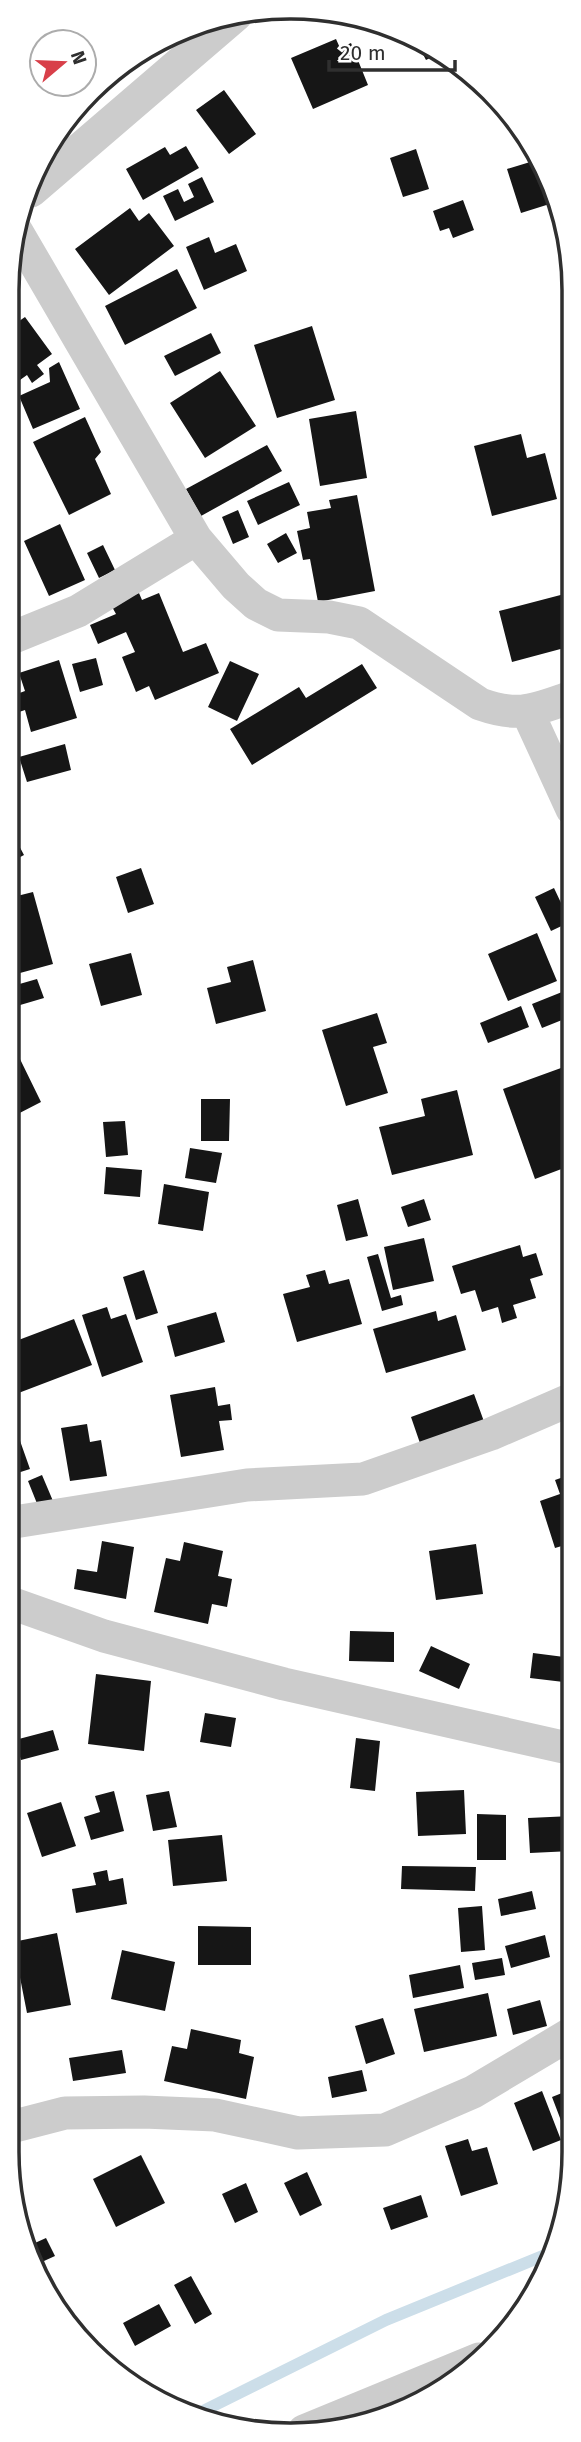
<svg xmlns="http://www.w3.org/2000/svg" width="581" height="2442" font-family="'Fira Sans',sans-serif">
<style>
.lines{fill:none;stroke-linecap:round;stroke-linejoin:round}
.stream{stroke:#ccdee9;stroke-width:12}
.building{fill:#161616}
.minor{stroke:#ccc;stroke-width:33}
.rim{fill:none;stroke:#2f2f2f;stroke-width:3.5}
</style>
<rect width="100%" height="100%" fill="#fff"/>
<g class="lines">
<path class="stream" d="M197,2414l189,-94 164,-67"/>
</g>
<path class="building" d="M413,35l3,1 24,17 -14,7z
M336,39l4,9 11,-5 17,42 -55,24 -22,-51z
M224,90l32,44 -27,20 -33,-44z
M186,146l13,22 -56,32 -17,-31 39,-22 5,8z
M416,149l13,40 -26,8 -13,-39z
M540,159l5,6 11,37 -35,11 -14,-44z
M202,177l12,25 -39,19 -12,-25 15,-7 6,13 10,-5 -6,-13z
M463,200l11,30 -21,8 -4,-10 -9,3 -7,-20z
M130,208l9,13 10,-8 25,33 -65,49 -34,-46z
M209,237l6,16 21,-9 11,27 -43,19 -18,-43z
M177,269l20,39 -72,37 -20,-39z
M25,317l27,37 -15,11 7,9 -12,9 -5,-8 -14,10 -4,-5v-52z
M312,326l23,74 -58,18 -23,-73z
M211,333l10,20 -46,23 -11,-20z
M59,362l21,47 -47,20 -14,-33 31,-14 -1,-14z
M220,371l36,55 -51,32 -35,-55z
M356,411l11,67 -47,8 -11,-67z
M85,417l16,35 -6,7 16,35 -42,21 -36,-73z
M521,434l6,24 18,-5 12,46 -65,17 -18,-70z
M267,445l15,26 -81,45 -15,-27z
M289,482l11,23 -42,20 -11,-24z
M357,495l18,96 -57,11 -8,-43 -7,1 -6,-29 13,-3 -3,-16 24,-4 -2,-8z
M238,510l11,27 -16,7 -11,-27z
M60,524l25,56 -36,16 -25,-55z
M286,533l11,20 -19,10 -11,-19z
M103,545l12,25 -16,8 -12,-25z
M572,592v63l-4,-8 -56,15 -13,-51z
M139,593l3,7 17,-7 24,59 23,-9 13,30 -64,27 -6,-14 -13,6 -14,-35 13,-5 -9,-20 -28,12 -8,-19 26,-11 -5,-9z
M96,658l7,27 -23,7 -8,-28z
M59,660l18,58 -46,14 -6,-22 -6,2 -5,-17 11,-4 -6,-18z
M230,661l29,13 -22,47 -29,-14z
M362,664l15,24 -125,77 -22,-36 69,-42 7,11z
M65,744l6,26 -44,12 -8,-25z
M9,827l15,28 -15,8z
M141,868l13,36 -26,9 -12,-36z
M554,888l16,34 -19,9 -16,-34z
M33,892l20,72 -44,12v-58l1,-1 -1,-19z
M537,933l20,48 -49,20 -20,-47z
M131,953l11,42 -41,11 -12,-42z
M253,960l13,51 -50,13 -9,-36 24,-6 -4,-15z
M37,979l7,19 -34,10 -1,-21z
M572,988v28l-30,12 -10,-24z
M521,1006l8,21 -41,16 -8,-20z
M377,1013l10,30 -14,4 15,46 -42,13 -24,-76z
M19,1057l22,45 -33,17v-57z
M572,1064v101l-37,14 -32,-90z
M457,1090l16,65 -81,20 -13,-48 46,-11 -4,-17z
M201,1099h29l-1,42h-28z
M125,1121l3,34 -22,2 -3,-35z
M190,1148l32,5 -6,30 -31,-5z
M106,1167l36,3 -2,27 -36,-3z
M164,1184l45,8 -6,39 -45,-7z
M358,1199l10,37 -22,5 -9,-36z
M424,1199l7,21 -23,7 -7,-20z
M424,1238l10,43 -41,9 -9,-43z
M520,1245l3,12 13,-4 7,22 -13,4 6,19 -23,7 4,13 -15,5 -4,-16 -16,5 -7,-22 -14,4 -9,-28z
M378,1254l13,44 10,-3 2,10 -21,6 -15,-54z
M144,1270l14,43 -22,7 -13,-43z
M325,1270l4,14 20,-5 13,45 -65,18 -14,-48 27,-7 -4,-12z
M107,1307l4,12 15,-5 17,48 -41,15 -20,-62z
M436,1311l2,10 18,-6 10,35 -80,23 -13,-44z
M216,1312l9,30 -50,15 -8,-31z
M74,1319l18,46 -84,32v-53z
M215,1387l3,19 12,-2 2,16 -13,1 5,29 -43,7 -11,-62z
M474,1394l12,33 -64,22 -11,-32z
M13,1421l17,48 -22,7v-53z
M87,1424l3,18 11,-2 6,36 -37,5 -9,-53z
M572,1474v69l-17,5 -15,-47 20,-7 -5,-14z
M42,1475l11,26 -15,5 -10,-25z
M102,1541l32,6 -8,52 -52,-10 3,-20 20,3z
M184,1542l39,9 -5,25 14,3 -5,28 -15,-3 -4,20 -54,-12 12,-54 14,3z
M476,1544l7,50 -47,6 -7,-49z
M350,1631l44,1v30l-45,-1z
M431,1646l39,18 -11,25 -40,-18z
M533,1653l39,5v25l-42,-5z
M96,1674l55,7 -7,70 -56,-7z
M205,1713l31,5 -5,29 -31,-5z
M53,1730l6,20 -38,10 -6,-20z
M356,1738l24,3 -5,50 -25,-3z
M464,1790l2,44 -48,2 -2,-44z
M114,1791l10,40 -33,9 -7,-23 16,-5 -5,-16z
M169,1791l8,36 -24,4 -7,-36z
M61,1802l15,44 -34,11 -15,-44z
M477,1814l29,1v45h-29z
M572,1816v35l-42,2 -2,-35z
M222,1835l5,46 -54,5 -5,-46z
M402,1866l74,1 -1,24 -74,-2z
M107,1870l2,11 14,-3 4,26 -51,9 -4,-24 24,-4 -3,-12z
M532,1891l4,18 -35,7 -3,-17z
M482,1906l3,44 -24,2 -3,-44z
M198,1926l53,1v38h-53z
M57,1933l14,72 -44,8 -14,-71z
M545,1935l5,22 -39,11 -6,-22z
M122,1950l53,12 -10,49 -54,-12z
M502,1958l3,17 -30,5 -3,-17z
M460,1965l4,23 -51,10 -4,-23z
M488,1993l9,43 -73,16 -10,-43z
M540,2000l7,26 -34,9 -6,-26z
M383,2018l12,36 -29,10 -11,-38z
M191,2029l50,11 -2,13 15,4 -8,42 -82,-18 8,-35 15,3z
M122,2050l4,23 -53,8 -4,-23z
M362,2070l5,21 -35,7 -4,-21z
M572,2089v49l-4,1 -16,-42z
M542,2091l19,49 -28,11 -19,-48z
M468,2139l4,12 15,-4 11,37 -37,12 -16,-50z
M141,2155l24,48 -49,24 -23,-48z
M307,2172l15,33 -22,11 -16,-33z
M246,2183l12,29 -23,11 -13,-29z
M421,2195l7,22 -37,13 -8,-22z
M46,2238l9,18 -22,10 -5,-6 -2,-13z
M191,2276l21,38 -17,10 -21,-39z
M159,2304l12,22 -36,20 -12,-23z"/>
<g class="lines">
<path class="minor" d="M31,191l205,-176
M17,232l179,307 40,47 20,18 22,11 51,2 30,6 121,81c40,14 53,6 92,-7
M9,639l69,-28 118,-72
M527,711l45,98
M8,1523l239,-38 116,-6 128,-45 81,-35
M8,1602l96,34 180,48 288,65
M7,2128l58,-15 79,-1 71,3 83,18 87,-3 88,-38 99,-59
M304,2431l175,-72"/>
</g>
<path d="M0 0H581V2442H0ZM290 19H291A271 271 0 0 1 562 290V2152A271 271 0 0 1 291 2423H290A271 271 0 0 1 19 2152V290A271 271 0 0 1 290 19Z" fill="#fff" fill-rule="evenodd"/>
<path class="rim" d="M290 19H291A271 271 0 0 1 562 290V2152A271 271 0 0 1 291 2423H290A271 271 0 0 1 19 2152V290A271 271 0 0 1 290 19Z"/>
<g transform="translate(63 63) rotate(71)"><circle r="33" fill="#ffffff" stroke="#acacac" stroke-width="2"/>
<path d="M0-5L12 26L0 18L-12 26Z" fill="#d83f49"/>
<text y="-10" font-size="19" font-weight="bold" text-anchor="middle" fill="#2f2f2f">N</text>
</g>
<path d="M329 60v10h126v-10" fill="none" stroke="#2f2f2f" stroke-width="3.5"/>
<text x="340" y="60" font-size="21" fill="#2f2f2f" stroke="#ffffff" stroke-width="5" paint-order="stroke">20 m</text>
</svg>
